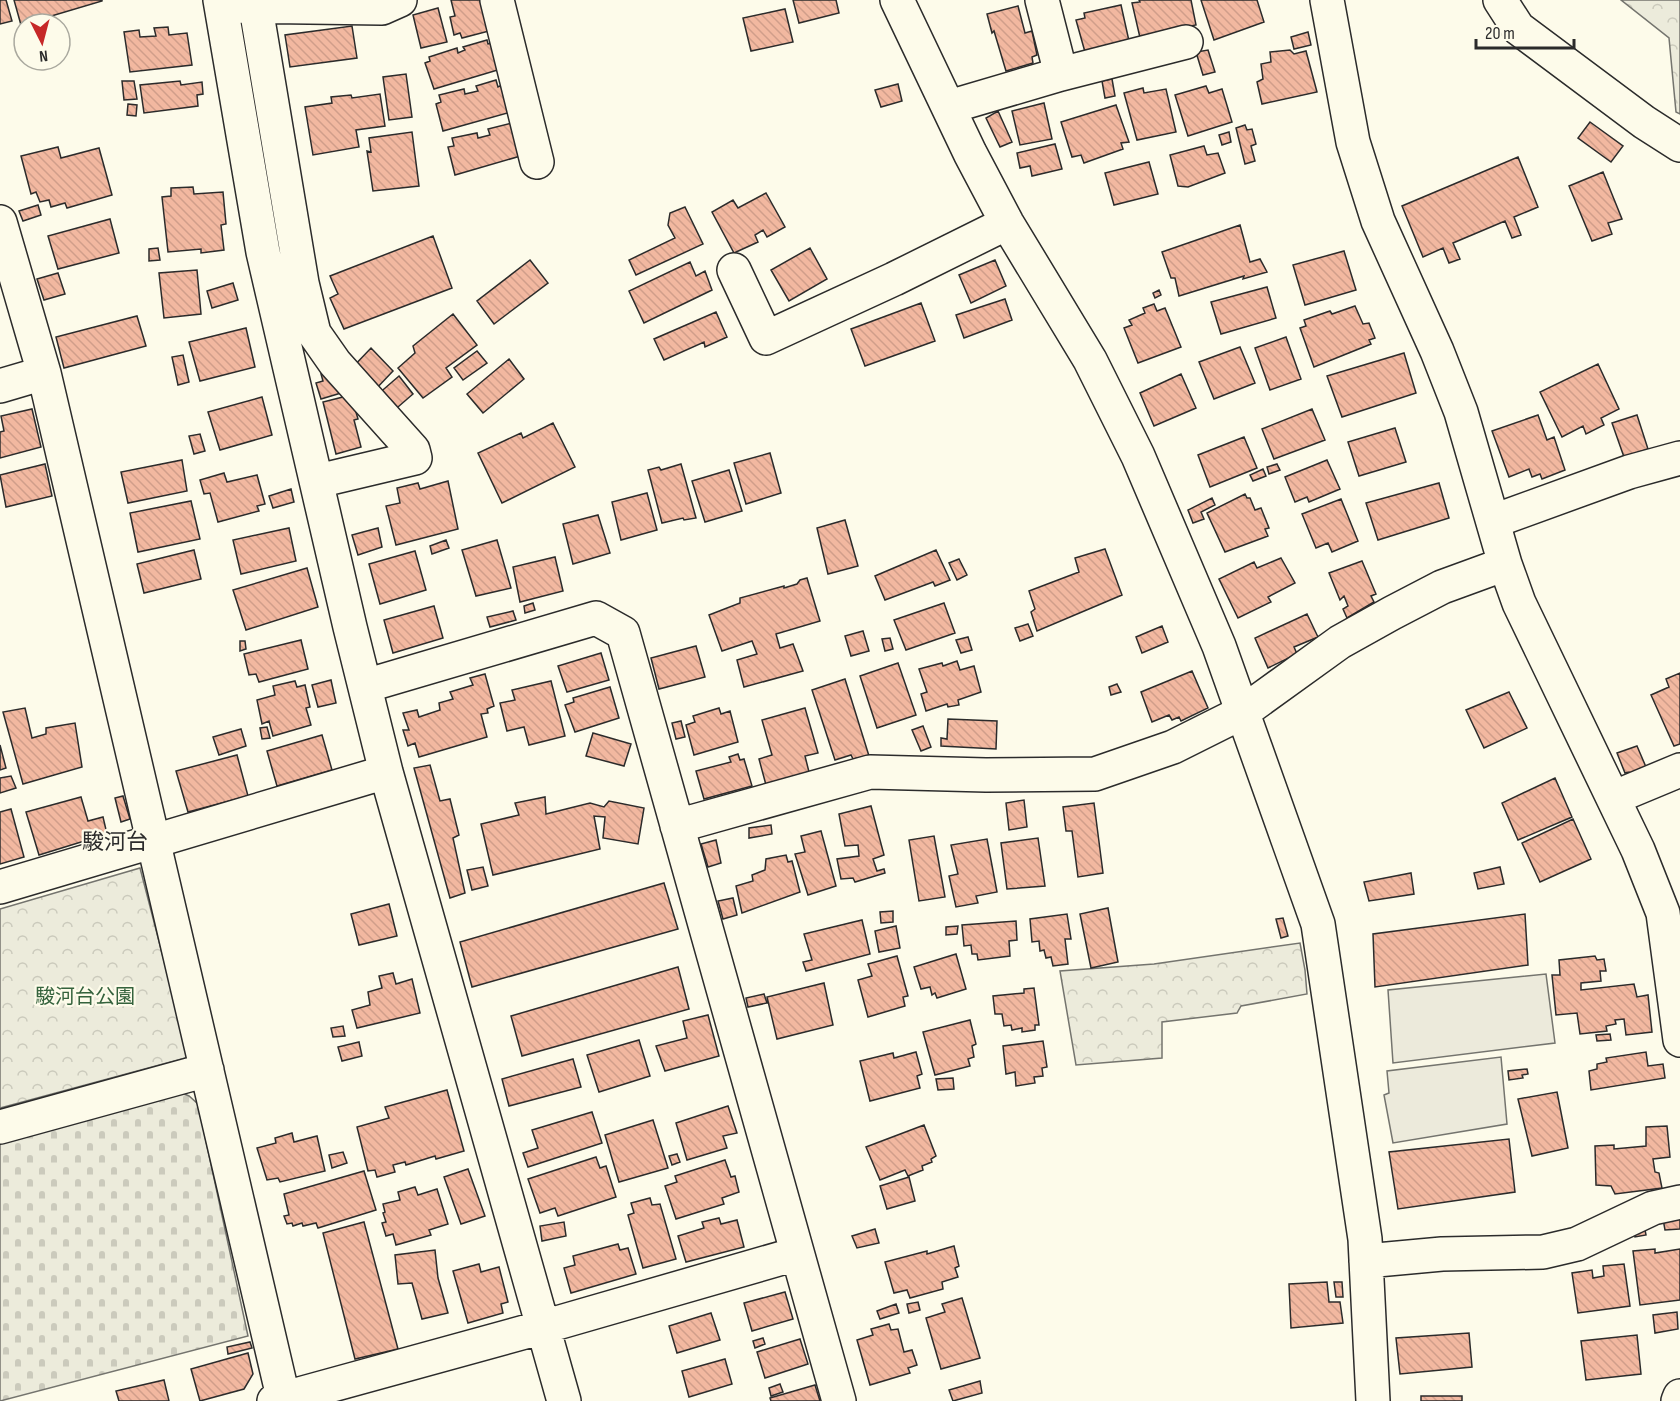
<svg xmlns="http://www.w3.org/2000/svg" width="1680" height="1401" font-family="'Sofia Sans Condensed','Noto Sans JP',sans-serif">
<style>
.forest{fill:url(#forest-crowns);stroke:#74746e;stroke-width:1.5}
.cemetery{fill:url(#cemetery-stones);stroke:#74746e;stroke-width:1.5}
.parking{fill:#eceadb;stroke:#74746e;stroke-width:1.5}
.building{fill:url(#building-back-hatch);stroke:#2b2b2b;stroke-width:1.5}
.lines{fill:none;stroke-linecap:round;stroke-linejoin:round}
.minor-casing{stroke:#2b2b2b;stroke-width:36}
.minor{stroke:#fdfbea;stroke-width:33}
.labels{text-anchor:middle;dominant-baseline:central;stroke-width:4.5;stroke-linejoin:round;paint-order:stroke}
.park-label{font-size:20px;fill:#34623c;stroke:#fdfbea}
.quarter-label{font-size:22px;fill:#2b2b2b;stroke:#fdfbea}
</style>
<defs>
<pattern id="forest-crowns" width="20" height="18" patternUnits="userSpaceOnUse" patternTransform="scale(1.5)"><rect width="20" height="18" fill="#ecebdb"/><path d="M2 6a3 3 0 1 1 6 0M12 15a3 3 0 1 1 6 0" fill="none" stroke="#cbcabc"/></pattern>
<pattern id="cemetery-stones" width="16" height="16" patternUnits="userSpaceOnUse" patternTransform="scale(1.5)"><rect width="16" height="16" fill="#ecebdb"/><path d="M2 7V4a2 2 0 0 1 4 0v3zM10 15v-3a2 2 0 0 1 4 0v3z" fill="#cbcabc"/></pattern>
<pattern id="building-back-hatch" width="6" height="6" patternUnits="userSpaceOnUse" patternTransform="scale(1.5)"><rect width="6" height="6" fill="#f2b8a0"/><path d="M-1 5l2 2M0 0l6 6M5-1l2 2" fill="none" stroke="#d09e8a"/></pattern>
</defs>
<rect width="100%" height="100%" fill="#fdfbea"/>
<path class="forest" d="M1621,0h59v114l-4,-2 -7,-74z
M140,868l49,189 -189,51v-199z
M1300,943l5,27 2,24 -66,12 -4,7 -75,9v36l-86,7 -16,-94 94,-7z"/>
<path class="cemetery" d="M178,1091l11,5 9,8 50,232 -248,65v-259z"/>
<path class="parking" d="M1546,974l9,69 -162,20 -5,-73z
M1501,1057l6,67 -114,19 -9,-48 5,-2 -2,-22z"/>
<path class="building" d="M0,0h6l6,21 -12,3z
M14,0h88v1l-81,24z
M451,0h29l9,31 -27,7 -2,-5 -6,2 -4,-18 5,-1z
M793,0h43l3,13 -40,10z
M1139,0h52l5,25 -42,8 -13,9 -9,-39 8,-1z
M1201,0h56l7,22 -50,18z
M1121,5l8,36 -44,11 -9,-32 9,-2 -1,-5z
M1018,6l7,27 7,-2 5,24 -5,2 1,6 -27,8 -12,-40 -2,2 -5,-19z
M438,8l9,34 -26,6 -8,-33z
M785,9l8,33 -42,9 -8,-33z
M352,26l5,32 -67,9 -5,-32z
M168,27l1,8 18,-2 5,32 -62,7 -6,-40 15,-2 1,7 16,-1 -2,-8z
M1308,32l3,13 -17,4 -3,-12z
M487,40l1,4 6,-1 7,26 -67,20 -9,-26 5,-2 -1,-4 28,-9 1,5 7,-3 -2,-3z
M1208,50l7,22 -12,3 -7,-23z
M1290,50l4,4 12,-3 11,41 -55,12 -5,-22 6,-3 -2,-15 10,-2 -1,-10z
M406,74l6,43 -23,3 -6,-43z
M1112,79l3,17 -10,2 -3,-17z
M496,80l2,7 6,-3 7,28 -68,19 -7,-27 5,-2 -2,-7 25,-6 1,5 13,-3 -2,-5z
M122,81h12l3,18 -13,1z
M180,81l1,4 21,-3 1,12 -6,1 1,11 -54,7 -4,-28z
M898,84l4,17 -21,6 -6,-17z
M1206,86l3,7 13,-4 10,33 -44,14 -13,-41z
M1143,88l1,5 22,-4 10,43 -39,8 -13,-47z
M380,94l5,32 -29,4 3,17 -46,8 -8,-48 27,-4 -1,-6 20,-2 1,3z
M1044,103l8,36 -32,6 -8,-34z
M128,104l9,1 -1,11 -9,-1z
M1116,105l13,37 -8,1 2,6 -39,14 -3,-8 -9,2 -11,-35z
M998,111l14,31 -12,5 -14,-29z
M1590,122l33,24 -12,16 -33,-24z
M512,123l12,32 -69,20 -7,-28 6,-1 -2,-8 25,-5 1,5 12,-3 -2,-6z
M1245,125l2,5 5,-1 4,15 -5,2 4,15 -10,3 -9,-36z
M412,132l7,54 -46,5 -6,-40 4,1 -2,-14z
M1229,132l2,10 -9,3 -3,-10z
M1055,144l7,25 -30,7 -2,-10 -10,2 -3,-15z
M1204,146l3,9 11,-2 7,20 -37,14 -10,-1 -8,-31z
M58,147l3,11 38,-10 13,47 -45,13 -2,-5 -14,4 -2,-7 -9,2 -4,-10 -5,2 -10,-38z
M1518,157l20,50 -24,10 7,18 -9,3 -7,-17 -52,22 7,16 -11,4 -6,-15 -20,9 -21,-51z
M1149,162l9,32 -44,11 -9,-32z
M1603,172l19,47 -14,4 4,11 -20,7 -23,-55z
M193,187l1,7 29,-2 3,32 -5,1 3,25 -23,3v-4l-33,3 -6,-55 9,-1v-8z
M766,193l19,34 -18,10 -4,-7 -8,5 3,7 -24,11 -22,-41 21,-12 5,8z
M38,205l3,10 -18,6 -4,-10z
M685,207l18,37 -67,31 -7,-15 46,-22 -7,-13 2,-12z
M110,219l9,34 -61,16 -10,-33z
M1240,225l10,37 10,-3 7,13 -24,7 1,-3 -65,20 -4,-18h-4l-9,-26z
M433,236l19,52 -108,41 -14,-31 8,-4 -8,-18z
M158,248l2,12 -11,1v-12z
M810,248l17,31 -38,22 -18,-31z
M1344,251l12,39 -51,15 -12,-40z
M530,260l18,23 -54,41 -17,-23z
M995,260l11,26 -35,17 -12,-28z
M690,262l6,14 9,-5 7,19 -68,33 -15,-32z
M197,270l4,44 -37,4 -5,-45z
M58,273l7,21 -21,6 -7,-21z
M233,283l5,17 -26,8 -5,-17z
M1267,287l9,31 -55,16 -10,-32z
M1159,290l2,5 -6,3 -2,-5z
M1005,299l7,21 -48,18 -8,-23z
M921,303l14,38 -70,25 -14,-37z
M1154,304l3,7 8,-3 16,39 -43,16 -14,-35 8,-3 -3,-5 16,-7 -2,-5z
M1355,306l8,18 6,-1 6,15 -6,2 2,4 -57,23 -14,-39 6,-2 -2,-6 26,-9 2,3z
M716,312l11,25 -22,10 -1,-5 -40,18 -10,-21z
M453,314l24,31 -31,23 6,9 -29,21 -25,-30 17,-15 -2,-7z
M137,316l9,30 -82,22 -8,-31z
M246,328l9,39 -55,14 -11,-39z
M1286,337l15,42 -31,11 -15,-42z
M1240,347l15,36 -41,16 -15,-37z
M371,348l22,23 -19,20 -23,-22z
M477,351l10,12 -24,17 -9,-12z
M1404,353l12,40 -74,24 -15,-41z
M183,355l6,27 -11,3 -6,-28z
M509,359l15,20 -41,34 -16,-19z
M1598,364l21,45 -18,9 3,7 -18,9 -3,-8 -21,11 -22,-45z
M330,373l11,20 -20,6 -5,-16 7,-2 -2,-7z
M1181,374l15,34 -42,18 -14,-33z
M399,376l14,18 -22,19 -14,-18z
M351,395l7,24 -4,1 7,27 -25,7 -13,-52z
M262,397l10,38 -52,15 -12,-38z
M32,409l9,38 -41,11v-26l4,-1 -3,-15z
M1312,409l13,31 -51,19 -12,-30z
M1538,415l9,25 7,-3 11,33 -23,9 -2,-5 -8,3 -3,-8 -20,8 -17,-46z
M1637,415l11,34 -24,8 -12,-34z
M553,423l22,44 -73,36 -24,-50 43,-20 2,5z
M1395,428l11,34 -47,14 -11,-34z
M200,434l5,17 -11,3 -5,-18z
M1244,437l13,31 -47,19 -12,-32z
M770,453l11,40 -35,11 -12,-41z
M182,460l5,31 -59,12 -7,-31z
M1327,460l13,29 -31,13 -2,-5 -12,5 -10,-25z
M45,464l7,32 -46,11 -6,-32z
M681,464l15,54 -12,2 -1,-2 -21,5 -14,-53 11,-3 2,3z
M1277,464l3,6 -11,4 -2,-7z
M1263,469l3,7 -13,5 -3,-6z
M729,470l13,41 -37,11 -13,-41z
M224,473l3,9 30,-7 8,29 -8,2 2,5 -41,11 -8,-29 -6,1 -4,-14z
M448,481l10,48 -62,16 -10,-39 14,-3 -3,-15 21,-5 2,6z
M1439,483l10,35 -71,22 -12,-37z
M291,489l3,13 -21,6 -4,-12z
M647,493l10,37 -36,10 -9,-38z
M1245,494l2,4h3l5,12 6,-2 8,20 -4,1 3,7 -43,16 -18,-39z
M1212,498l3,7 -14,7 3,7 -11,4 -5,-13z
M1341,499l17,42 -26,11 -4,-9 -12,5 -14,-34z
M191,501l9,38 -62,13 -8,-39z
M598,515l12,38 -37,11 -10,-40z
M845,520l13,46 -30,8 -11,-46z
M289,528l7,33 -55,13 -8,-34z
M378,528l4,19 -24,8 -6,-20z
M446,540l3,8 -17,6 -2,-8z
M497,540l14,48 -35,8 -14,-46z
M1105,549l17,46 -85,36 -6,-19 4,-3 -6,-18 50,-19 -4,-14z
M194,550l7,29 -57,14 -7,-29z
M936,550l14,30 -15,6 -2,-4 -48,18 -10,-24z
M415,551l11,39 -46,14 -11,-40z
M555,557l8,34 -43,11 -7,-35z
M1281,558l14,25 -27,14 3,5 -33,16 -19,-39 35,-17 3,6z
M959,559l8,16 -10,5 -8,-17z
M1362,561l14,33 -5,2 3,6 -27,16 -4,-9 5,-3 -4,-10 -4,4 -11,-27z
M307,568l11,39 -72,23 -13,-40z
M807,578l13,43 -44,13 4,14 13,-4 10,27 -59,16 -7,-27 20,-6 -5,-13 -30,10 -13,-36 31,-12v-5l44,-12v2l13,-4 3,-4z
M533,603l2,7 -10,3 -1,-7z
M944,603l11,30 -49,17 -12,-30z
M434,606l9,32 -50,15 -9,-33z
M513,611l3,9 -26,7 -3,-10z
M1307,614l11,23 -24,10 3,7 -29,14 -13,-30z
M1028,624l5,12 -13,5 -5,-13z
M1162,626l6,16 -26,11 -6,-16z
M863,631l6,20 -18,5 -6,-20z
M968,637l4,13 -11,3 -5,-13z
M890,638l3,11 -8,2 -3,-12z
M301,640l7,29 -49,13 -3,-8 -7,1 -5,-21z
M240,641h5l1,8 -6,2z
M696,646l9,31 -46,12 -8,-31z
M601,653l8,27 -42,12 -9,-26z
M957,661l3,9 14,-4 7,26 -23,8 1,5 -11,2 -1,-3 -21,7 -5,-17 6,-2 -8,-23 23,-6 1,3z
M898,663l18,52 -39,13 -17,-52z
M1192,671l16,37 -27,13 -2,-4 -7,3 -3,-5 -17,7 -11,-30z
M1680,673v71l-6,2 -23,-51 18,-8 -3,-8z
M485,674l9,32 -7,3 1,4 -7,1 6,23 -68,20 -4,-14 -7,3 -5,-16h6l-6,-17 14,-3 2,7 21,-7 -1,-7 14,-4 -3,-7 23,-7 -3,-7z
M845,679l24,77 -16,3 -2,-4 -16,5 -23,-70z
M331,680l5,23 -18,4 -6,-22z
M295,681l2,6 8,-2 5,22 -4,1 5,17 -38,11 -4,-15 -7,3 -5,-24 18,-5 -2,-9z
M551,681l14,55 -36,9 -5,-18 -17,4 -7,-28 15,-3 -3,-10z
M1117,684l4,8 -10,3 -2,-8z
M610,687l9,31 -44,14 -10,-27 9,-3 -1,-4z
M1509,692l18,36 -43,20 -18,-38z
M25,708l7,30 14,-4v-6l29,-5 7,44 -59,17 -20,-72z
M719,708l2,6 9,-3 8,31 -44,13 -8,-30 9,-3 -2,-6z
M805,708l13,45 -13,3 4,16 -43,13 -7,-26 13,-4 -10,-35z
M948,719l49,2 -1,28 -55,-3v-8l6,1z
M681,721l4,16 -9,2 -4,-16z
M923,726l8,21 -10,4 -9,-21z
M267,727l3,11 -8,1 -2,-11z
M241,729l5,17 -27,9 -6,-18z
M593,733l38,11 -7,22 -38,-10z
M322,735l10,35 -55,16 -10,-35z
M0,745l6,23 -6,2z
M1637,746l9,21 -16,7 -1,-2 -4,1 -8,-20z
M738,754l2,6 4,-1 8,27 -48,13 -8,-28 35,-9 -2,-5z
M237,755l11,41 -60,16 -12,-41z
M430,765l10,36 10,-2 9,36 -6,3 12,55 -15,5 -36,-130z
M11,776l5,12 -16,5v-15z
M1555,778l17,39 -54,23 -16,-37z
M123,796l7,23 -9,3 -6,-24z
M81,797l7,24 15,-4 4,17 -68,21 -13,-43z
M545,797l1,17 44,-11 14,4 5,-6 35,7 -6,36 -35,-6 2,-21 -11,-1 6,33 -107,26 -12,-51 38,-9 -4,-12z
M1024,800l3,27 -18,3 -3,-27z
M1094,803l9,70 -25,4 -6,-46h-6l-3,-24z
M871,806l13,49 -11,4 4,12 7,-2 1,4 -30,9 -2,-4 -12,1 -4,-20 22,-3 -1,-11 -13,1 -6,-32z
M11,809l13,48 -24,7v-52z
M1573,819l18,40 -51,23 -18,-39z
M771,825l1,9 -23,4v-10z
M821,831l15,55 -28,9 -13,-41 10,-2 -4,-16z
M934,836l11,61 -26,4 -10,-61z
M1038,838l7,48 -38,3 -6,-46z
M987,839l10,53 -21,4 2,7 -22,4 -7,-31 9,-2 -7,-29z
M716,840l5,23 -13,4 -7,-23z
M786,855l2,7 4,-1 8,31 -58,21 -6,-27 17,-5 -1,-6 13,-5 1,-11z
M483,867l5,19 -16,4 -5,-20z
M1500,867l4,17 -26,5 -4,-16z
M1411,873l3,21 -45,7 -5,-19z
M664,883l14,46 -206,58 -12,-45z
M733,898l4,17 -14,4 -5,-18z
M389,904l8,32 -38,9 -8,-31z
M1108,908l10,54 -27,6 -11,-54z
M893,911v11l-12,1 -1,-11z
M1067,914l4,25h-6l3,25 -15,2 -2,-9 -5,1 -2,-8 -4,1 -1,-10 -7,1 -2,-23z
M1525,914l3,51 -153,22 -2,-53z
M1283,918l5,18 -7,2 -5,-19z
M862,920l8,34 -64,17 -3,-9 9,-2 -8,-26z
M1016,921l1,19 -8,1 1,15 -32,4 -1,-6h-5l-1,-9 -7,1 -2,-21z
M896,926l4,22 -21,4 -4,-21z
M958,926l-1,8 -11,1v-8z
M956,954l10,35 -29,9 -2,-5 -3,2 -2,-8 -9,2 -7,-22z
M897,956l11,40 -5,1 2,9 -37,11 -10,-37 14,-4 -4,-12z
M1595,956l2,4 7,-1 2,12h-6l1,10 -20,2v7l53,-6 3,13 11,-2 4,37 -26,3 -2,-16 -9,1 1,4 -10,2 1,5 -27,3 -3,-21 -21,2 -4,-40h8l-1,-15z
M678,967l11,42 -167,47 -11,-40z
M393,973l3,11 16,-5 8,34 -63,15 -5,-18 18,-5 -2,-13 14,-4 -3,-12z
M824,983l9,42 -56,14 -10,-42z
M1034,988l5,37h-4v5l-13,2v-4l-10,2 -1,-5 -7,1 -2,-12h-7l-2,-18 31,-3v-4z
M764,994l3,9 -19,4 -2,-9z
M708,1015l11,41 -54,15 -9,-25 31,-8 -4,-17z
M970,1020l6,24 -4,2 2,11 -6,2 2,7 -35,9 -12,-43z
M343,1026l2,10 -12,1 -2,-9z
M1610,1034l1,6 -14,1 -1,-6z
M639,1040l11,36 -51,16 -12,-37z
M1043,1041l4,26 -5,1 1,8 -9,1 1,6 -19,3 -1,-14 -9,2 -3,-28z
M359,1042l3,14 -20,5 -4,-14z
M916,1052l6,22 -5,2 3,12 -50,13 -10,-40 33,-8 1,5z
M1646,1052l2,14 15,-2 2,14 -74,12 -2,-19 8,-2v-5l10,-2 -1,-4z
M573,1059l8,28 -72,19 -7,-27z
M1527,1069l1,5 -6,1 1,3 -14,2 -1,-9z
M953,1078l1,11 -16,1 -2,-11z
M447,1090l17,61 -28,8 -1,-3 -29,9 -1,-3 -12,3 2,7 -18,5 -2,-7 -7,1 -11,-44 32,-9 -4,-11z
M1557,1092l11,56 -36,8 -14,-57z
M728,1106l9,27 -14,3 4,12 -40,12 -11,-37z
M592,1112l10,31 -74,24 -5,-14 15,-5 -6,-18z
M653,1120l15,48 -49,14 -14,-47z
M924,1125l12,31 -5,3 1,3 -10,4 1,4 -15,6 -3,-6 -25,10 -14,-33z
M1667,1126l3,31 -17,2 2,13 4,1 3,15 -47,6 -4,-8 -15,-1 -1,-39 19,-1v4l32,-3v-19z
M292,1133l2,9 23,-6 8,35 -45,11 -2,-4 -11,2 -10,-32 19,-5 -1,-5z
M1509,1139l6,53 -117,17 -9,-57z
M343,1152l4,11 -15,5 -3,-13z
M677,1154l3,8 -8,3 -3,-9z
M596,1157l4,11 6,-2 10,31 -58,19 -3,-8 -15,5 -12,-34z
M725,1160l6,17 4,-1 4,16 -17,6 2,6 -48,15 -11,-33 12,-4 -2,-6z
M468,1169l17,47 -24,8 -17,-47z
M364,1171l12,39 -58,18 -2,-5 -13,3 -1,-3 -9,3 -1,-3 -5,1 -3,-8 5,-1 -5,-21z
M909,1177l6,24 -28,8 -7,-23z
M415,1187l3,8 19,-6 11,35 -19,6 2,5 -35,10 -3,-11 -7,2 -4,-13 4,-1 -3,-9 2,-1 -2,-8 17,-4 -2,-8z
M650,1198l2,7 8,-1 16,55 -33,9 -15,-53 6,-2 -3,-10z
M1680,1217v12l-15,1 -2,-11z
M719,1218l2,6 16,-4 7,27 -58,15 -8,-26 26,-8 -2,-6z
M364,1222l34,127 -43,10 -32,-126z
M564,1222l2,14 -24,5 -2,-15z
M875,1229l4,14 -22,5 -5,-12z
M1645,1230l1,5 -11,2 -1,-6z
M618,1244l2,6 8,-2 8,26 -65,19 -7,-25 11,-3 -2,-9z
M954,1246l5,20 -4,2 3,9 -16,5 1,7 -33,9 -3,-8 -13,3 -9,-31 42,-11v3z
M1655,1249v4l25,-4v51l-40,5 -7,-54z
M435,1250l3,28 10,35 -26,6 -10,-36 -14,1 -3,-29z
M479,1264l2,8 18,-5 9,35 -7,2 2,9 -35,10 -15,-52z
M1624,1264l6,42 -52,7 -6,-40 20,-3 1,8 11,-2 -1,-10z
M1327,1282l2,20h11l3,21 -52,5 -2,-44z
M1334,1282h8l1,15h-7z
M785,1292l8,27 -41,12 -8,-28z
M962,1298l18,60 -39,11 -15,-51 19,-6 -3,-8z
M918,1302l2,8 -11,3 -2,-9z
M896,1304l3,9 -19,6 -3,-8z
M1677,1312l1,17 -23,4 -2,-18z
M711,1313l9,27 -43,13 -8,-27z
M889,1324l2,6 7,-1 6,23 8,-2 5,15 -9,3 2,5 -40,12 -13,-45 16,-5 -2,-6z
M1469,1333l3,34 -72,7 -4,-36z
M1637,1335l4,39 -55,6 -5,-39z
M763,1338l2,6 -10,4 -2,-7z
M800,1339l8,25 -43,14 -8,-26z
M250,1342l2,6 -24,6 -1,-7z
M248,1353l5,21 -9,15 -44,12 -9,-32z
M725,1359l7,25 -43,13 -7,-26z
M164,1380l5,21h-50l-3,-10z
M980,1381l2,12 -29,8 -4,-11z
M780,1384l3,8 -12,4 -2,-8z
M815,1385l5,16h-49l-1,-3z
M1421,1396h41v5h-41z"/>
<g class="lines">
<g class="minor-casing">
<path id="minor" d="M220,0l43,252 87,375 36,145 178,629
M497,0l40,162
M897,0l73,153 37,70 83,137 48,96 81,190 99,278 47,315 8,162
M1042,0l19,74
M1327,0l26,142 25,79 59,130 24,61 44,152 14,39 119,247 25,63 17,127
M1500,0l18,28 126,94 36,23
M235,6l147,2 18,-8
M256,8l46,275 12,50 21,30 78,87 2,8 -97,23
M949,107l112,-33 125,-32
M0,222l44,151 240,1028
M734,270l32,68 128,-59 113,-56
M0,386l44,-13
M1494,521l135,-49 51,-14
M365,686l231,-68 27,15 216,768
M1613,798l67,-28
M677,826l193,-54 116,3 109,-1 78,-27 70,-35 97,-70 52,-29 50,-26 63,-23
M0,887l386,-115
M0,1127l207,-57
M1366,1261l76,-7 101,-2 34,-8 76,-36 27,-6
M274,1401l269,-74 253,-73
M1678,1401l2,-5"/>
</g>
<use href="#minor" class="minor"/>
</g>
<g class="labels">
<g class="park-label">
<text x="85" y="997">駿河台公園</text>
</g>
<g class="quarter-label">
<text x="115" y="842">駿河台</text>
</g>
</g>
<g transform="translate(42 42) rotate(174)"><circle r="28" fill="#fdfbea" stroke="#a9a89e" stroke-width="1.5"/>
<path d="M0-4.5L10 22L0 15L-10 22Z" fill="#c62828"/>
<text y="-9" font-size="16" font-weight="bold" text-anchor="middle" fill="#2b2b2b">N</text>
</g>
<path d="M1476 39v9h98v-9" fill="none" stroke="#2b2b2b" stroke-width="3"/>
<text x="1485" y="39" font-size="18" fill="#2b2b2b" stroke="#fdfbea" stroke-width="4.5" paint-order="stroke">20 m</text>
</svg>
